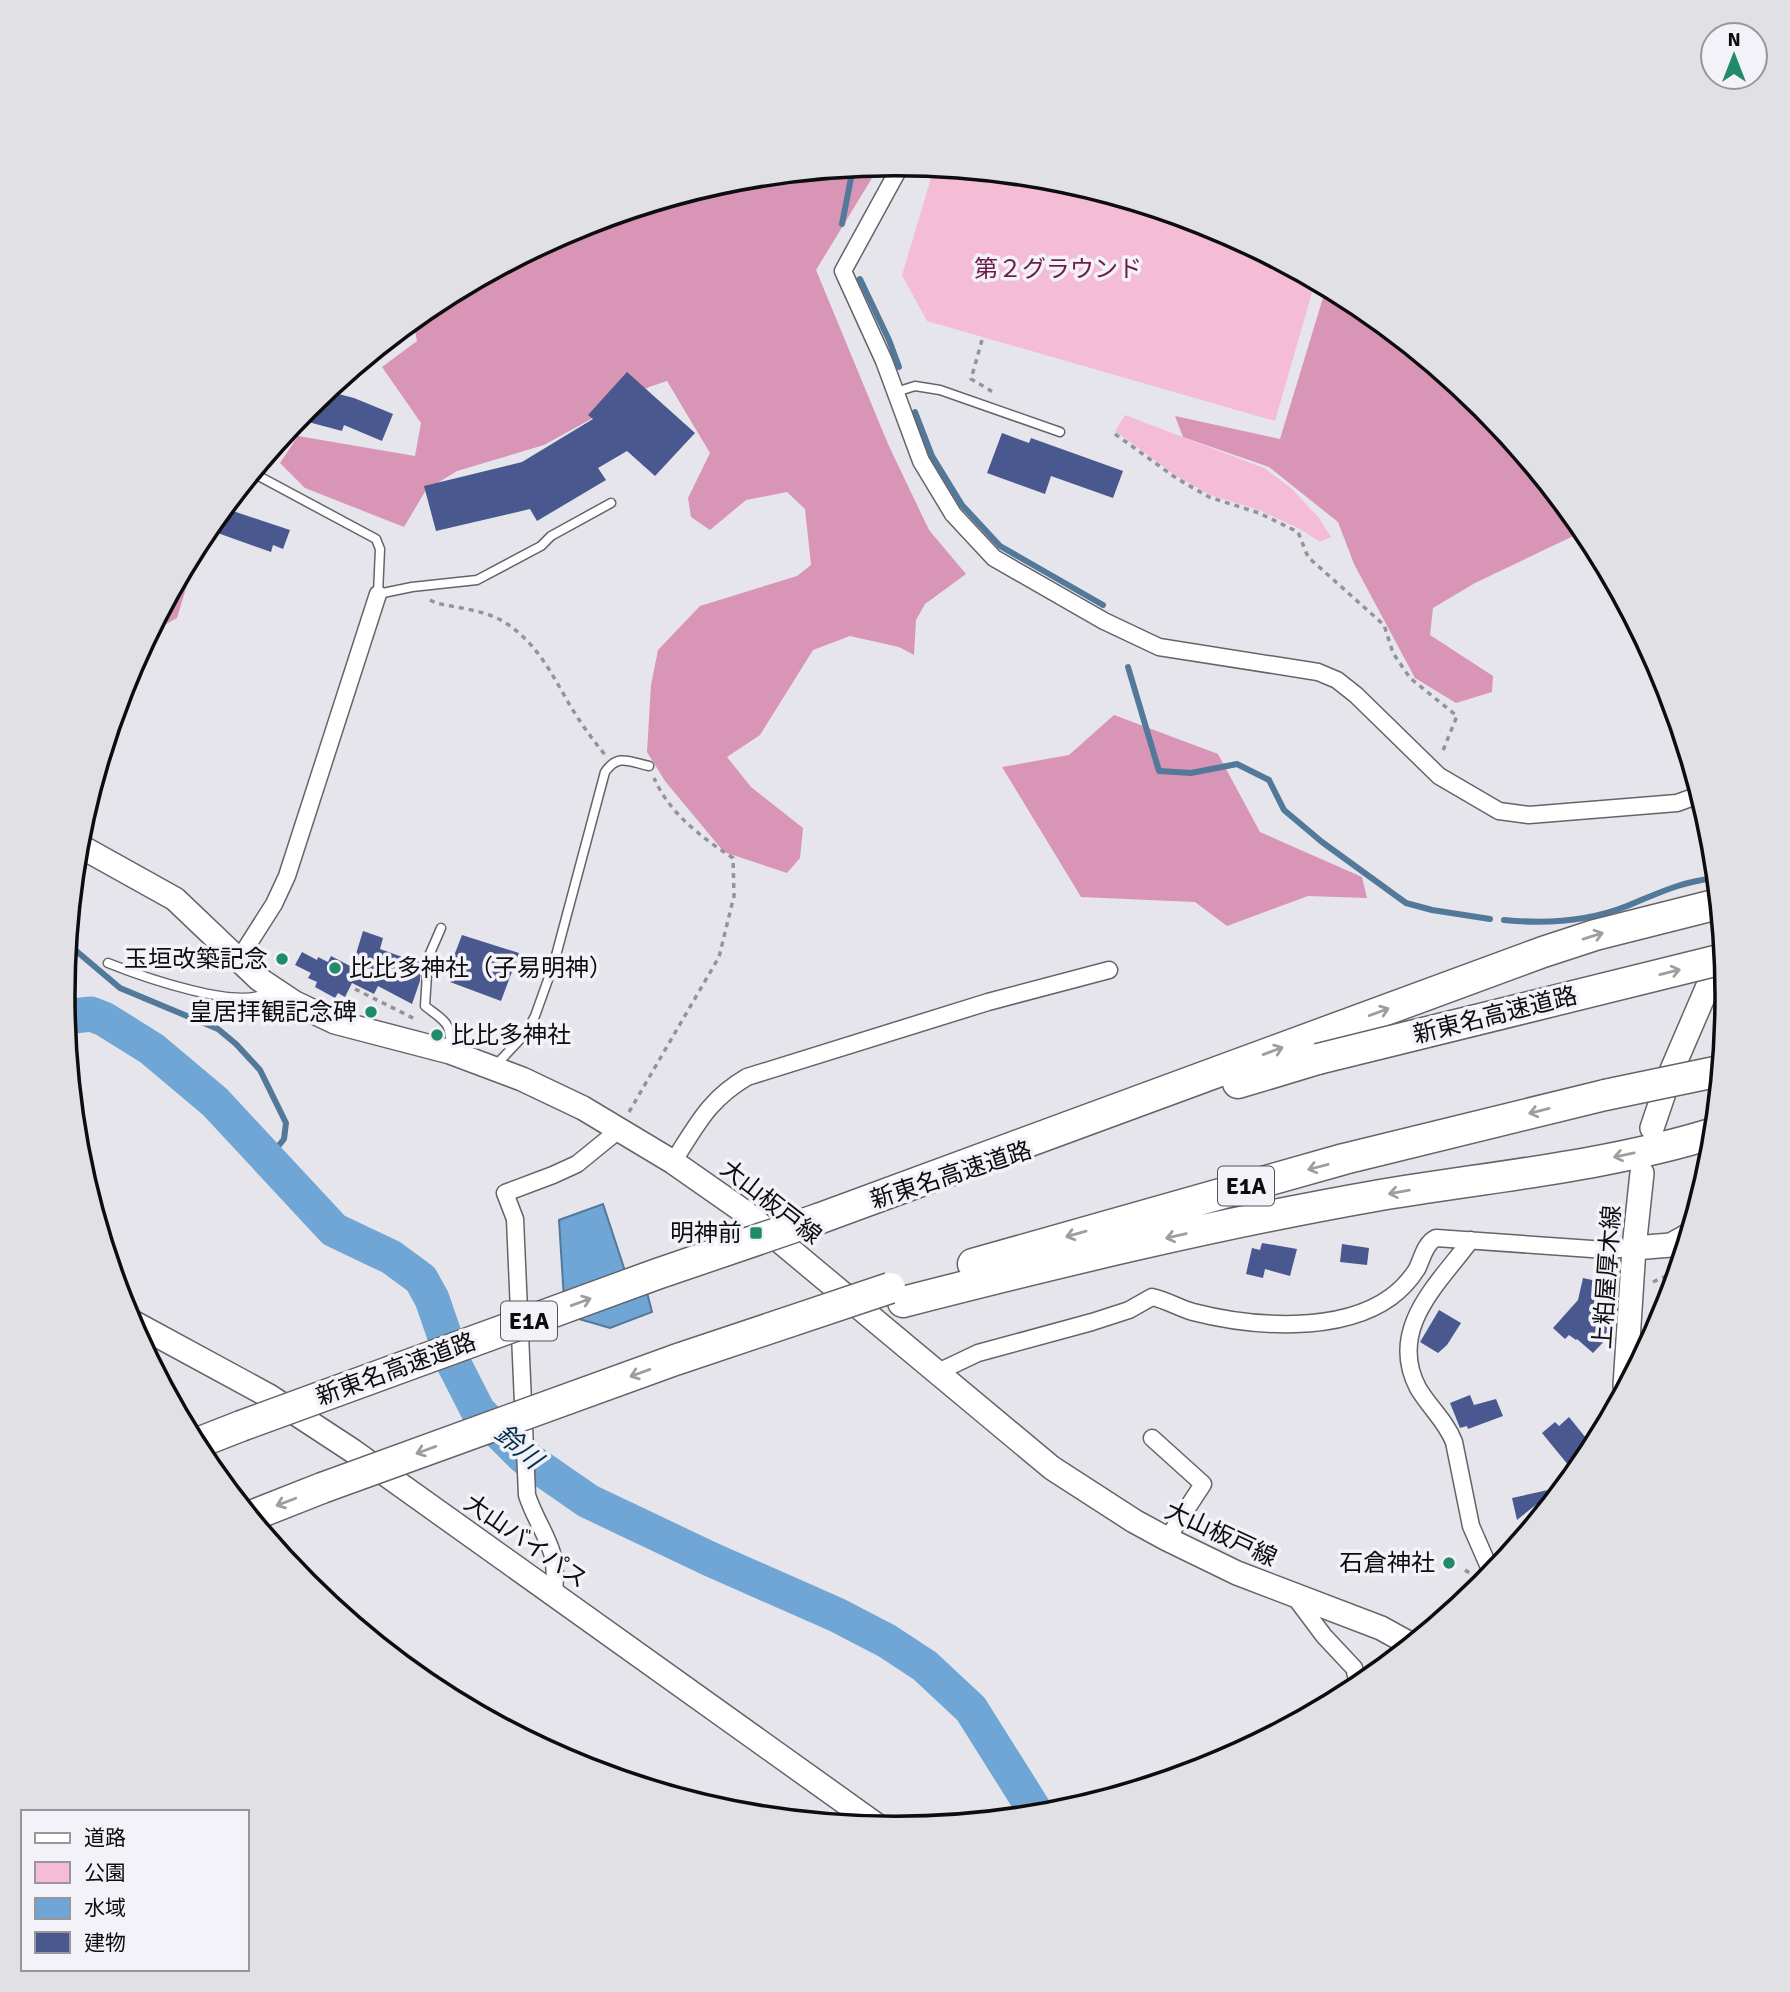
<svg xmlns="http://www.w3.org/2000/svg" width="1790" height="1992" font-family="Signika,'Noto Sans JP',sans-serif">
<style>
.green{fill:#f5bcd6}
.forest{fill:#d895b5}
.water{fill:#6fa6d5;stroke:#52789a;stroke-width:2}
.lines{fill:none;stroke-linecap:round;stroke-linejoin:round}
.stream{stroke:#52789a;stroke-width:6}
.river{stroke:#6fa6d5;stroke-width:35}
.building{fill:#49588e}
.lane-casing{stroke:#65646a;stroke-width:11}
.street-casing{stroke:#65646a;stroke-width:19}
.secondary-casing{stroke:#65646a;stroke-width:26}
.highway-casing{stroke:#65646a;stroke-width:33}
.path{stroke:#949498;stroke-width:3.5;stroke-dasharray:5 5;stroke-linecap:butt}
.lane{stroke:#fff;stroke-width:8}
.street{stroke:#fff;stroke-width:16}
.secondary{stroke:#fff;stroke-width:23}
.highway{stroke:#fff;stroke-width:30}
.highway-bridge-casing{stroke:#65646a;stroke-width:33;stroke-linecap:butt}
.highway-bridge{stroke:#fff;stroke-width:30}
.oneway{stroke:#9e9e9f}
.poi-dot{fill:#1f8b69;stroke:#f3f2f8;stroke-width:2.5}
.labels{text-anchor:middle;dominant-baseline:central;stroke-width:7;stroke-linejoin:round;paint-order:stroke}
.shield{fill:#f3f2f8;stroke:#525255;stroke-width:2}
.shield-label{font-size:23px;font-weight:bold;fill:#0d0d0f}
.park-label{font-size:24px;fill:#6b1d49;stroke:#f3f2f8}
.poi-label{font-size:24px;fill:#0d0d0f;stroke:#f3f2f8;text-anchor:end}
.street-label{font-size:24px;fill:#0d0d0f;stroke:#f3f2f8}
.water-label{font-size:26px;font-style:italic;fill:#043150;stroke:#f3f2f8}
.rim{fill:none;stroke:#0d0d0f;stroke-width:3.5}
</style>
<rect width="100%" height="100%" fill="#e6e5eb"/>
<path class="green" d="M934,168l124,12 156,47 101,55 -40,139 -348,-100 -25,-46z
M1125,415l139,53 27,20 28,30 12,19 -11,5 -20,-13 -41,-19 -49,-15 -35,-20 -60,-44z"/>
<path class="forest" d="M880,165l-64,105 72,174 41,86 37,44 -41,30 -9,16 -2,35 -15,-8 -49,-11 -37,14 -53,85 -33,22 24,30 52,41 -3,30 -13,15 -63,-21 -59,-71 -18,-29 4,-67 7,-35 42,-44 97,-30 14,-11 -6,-56 -18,-17 -41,8 -36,30 -19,-13 -3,-19 22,-45 -43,-72 -18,6 -105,58 -87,26 -31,19 -22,37 -99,-39 -25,-25 18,-27 117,20 6,-33 -39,-56 35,-26 -4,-20 20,-17 144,-77 156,-47z
M1326,288l32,16 126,104 100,123 -109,52 -42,25 -3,27 63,41 -1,16 -36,11 -41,-25 -61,-114 -16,-42 -69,-55 -86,-30 -8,-21 105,23z
M202,536l-25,82 -27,15z
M1114,715l104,39 42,78 102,45 5,21 -59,-2 -81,30 -32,-24 -114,-5 -79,-130 67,-12z"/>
<path class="water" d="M603,1204l23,70 15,-5 11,43 -42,16 -45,-13 -6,-95z"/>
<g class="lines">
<path class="stream" d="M842,224l11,-56
M860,279l29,61 10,27
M915,412l17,44 30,49 38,41 103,59
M1128,667l31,104 32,2 46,-9 32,16 15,30 38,32 84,61 26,7 58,9
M1504,920c42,4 83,2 123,-14 32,-13 53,-24 88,-28
M68,944l52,44 98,41 18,15 24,26 26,53 -2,16 -16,20"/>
<path class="river" d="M65,1017l26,-3 13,5 48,30 63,53 119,128 57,27 30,22 11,20 23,67 23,45 45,45 65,45 122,58 127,56 50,26 38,25 46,43 66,105"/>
</g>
<path class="building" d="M627,372l68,61 -40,43 -28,-25 -29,17 8,12 -69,41 -7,-12 -94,22 -12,-45 98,-24 71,-43 -5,-4z
M327,391l27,7 39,16 -11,27 -38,-16 -2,6 -45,-12 10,-12z
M1002,433l27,10 2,-5 92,33 -10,27 -62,-22 -6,18 -58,-21z
M224,508l66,22 -7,19 -10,-4 -2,7 -59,-21 5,-14z
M363,931l20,7 -3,11 28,10 1,-3 12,3 -1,22 -8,23 -34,-18 -4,8 -22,-11 -7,14 -7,-4 -3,5 -20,-11 2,-5 -9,-4 3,-5 -16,-8 7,-13 15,8 1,-3 10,5 3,-6 21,11z
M462,935l57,18 -18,48 -51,-19 8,-19 -6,-2z
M1262,1243l35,6 -7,27 -25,-7 -2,9 -17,-4 6,-26 8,2z
M1342,1244l27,4 -2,17 -27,-3z
M1583,1278l23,5 -9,35 13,11 -3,3 3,3 -17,18 -16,-14 -1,1 -7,-5 -4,4 -12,-11 25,-28z
M1439,1310l22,13 -14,22 -9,8 -18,-11z
M1470,1395l4,10 22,-6 7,17 -35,13 -1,-3 -7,2 -10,-25z
M1569,1417l21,26 -10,8 3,4 -14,11 -27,-33 13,-11 4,4z
M1548,1490v5l-31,25 -5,-22z"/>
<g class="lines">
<g class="lane-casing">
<path id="lane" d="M896,392l19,-6 25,4 120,42
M253,473l123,66 4,10 -2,45 34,-7 65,-7 64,-34 10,-10 60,-33
M441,928l-13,30 -3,48c22,17 26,16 25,44
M108,963c30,12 137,51 161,27
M496,1065l30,-32 9,-17 19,-53 51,-191c13,-19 25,-10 44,-6
M1554,1492l2,4"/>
</g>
<g class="street-casing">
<path id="street" d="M901,165l-58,106 41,90 37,100 32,53 41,44 110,63 55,26 159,25 19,8 19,15 83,81 60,35 30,4 148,-12 22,-8
M239,959l35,-55 13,-28 91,-282
M673,1162c24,-37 35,-62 74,-85l241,-75 121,-32
M1471,1240c-33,44 -84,89 -53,148 11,19 28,33 36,54l17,84 21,48
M938,1372l40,-19 114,-31 37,-12 23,-13c14,3 27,11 41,15 58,15 147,22 198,-15 11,-8 19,-17 26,-28 5,-10 8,-26 19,-31l170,12 28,-2
M1152,1438l51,46 -36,55
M554,1593c1,-13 2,-27 -2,-40 -6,-20 -19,-38 -25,-58l-12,-276 -10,-26 48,-18 24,-11 43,-35
M1294,1596l30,40 30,32 5,18"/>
</g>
<g class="secondary-casing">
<path id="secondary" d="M78,845l97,54 84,80 36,24 40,19 115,30 72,27 61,29 90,54 73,51 306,255 82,53 33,18 70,34 144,55 29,16
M1652,1128l19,-56 52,-121
M1634,1248l37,-3 16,-9
M129,1320l140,76 84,55 525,375
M1625,1386l9,-138 8,-75"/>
</g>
<g class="highway-casing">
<path id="highway" d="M1238,1083l80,-24
M818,1219l725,-267 52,-17 123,-31
M973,1264l371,-105 261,-64
M903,1302c156,-40 313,-78 472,-106 112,-19 229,-29 339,-63
M195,1444l46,-18
M251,1516l71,-28"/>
</g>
<path class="path" d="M982,340l-11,39 22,13
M1115,434l61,44 33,19 50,16 39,19 10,25 76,68 9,28 17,25 47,38 -15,37
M430,600l6,3c22,5 49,7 68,19 31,19 47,50 64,80 11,19 24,37 38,54
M355,989l62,31
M629,1112l90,-155 15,-61 -1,-38c-32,-21 -63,-44 -79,-80
M1653,1282l24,-11
M1465,1570l9,6"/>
<use href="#lane" class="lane"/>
<use href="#street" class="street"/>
<use href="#secondary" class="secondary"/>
<use href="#highway" class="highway"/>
<g class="highway-bridge-casing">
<path id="highway-bridge" d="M1318,1059l405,-100
M1605,1095l115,-24
M241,1426l416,-152 161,-55
M322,1488l353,-128 215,-72"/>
</g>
<use href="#highway-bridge" class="highway-bridge"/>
</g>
<defs><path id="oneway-shaft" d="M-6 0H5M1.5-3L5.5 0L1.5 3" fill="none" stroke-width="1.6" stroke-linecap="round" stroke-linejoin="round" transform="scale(1.75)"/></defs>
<g class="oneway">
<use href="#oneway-shaft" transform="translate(1593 936) rotate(-17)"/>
<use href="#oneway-shaft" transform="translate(1670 972) rotate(-14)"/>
<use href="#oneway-shaft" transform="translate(1379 1012) rotate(-20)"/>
<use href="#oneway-shaft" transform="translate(1273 1051) rotate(-20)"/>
<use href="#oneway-shaft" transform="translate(1539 1111) rotate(166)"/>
<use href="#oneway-shaft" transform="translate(1624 1155) rotate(168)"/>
<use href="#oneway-shaft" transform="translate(1318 1167) rotate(165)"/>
<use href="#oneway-shaft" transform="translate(1399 1192) rotate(170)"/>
<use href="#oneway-shaft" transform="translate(1076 1234) rotate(164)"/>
<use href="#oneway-shaft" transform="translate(1176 1236) rotate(167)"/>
<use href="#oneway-shaft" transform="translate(581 1302) rotate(-20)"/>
<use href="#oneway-shaft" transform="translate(640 1373) rotate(160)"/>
<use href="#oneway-shaft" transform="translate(426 1450) rotate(160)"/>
<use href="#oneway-shaft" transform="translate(286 1502) rotate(159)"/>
</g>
<g class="poi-dot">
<circle cx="282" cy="959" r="7"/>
<circle cx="335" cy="968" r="7"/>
<circle cx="371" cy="1012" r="7"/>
<circle cx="437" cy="1035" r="7"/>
<rect x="749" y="1226" width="14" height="14" rx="3.5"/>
<circle cx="1449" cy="1563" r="7"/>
</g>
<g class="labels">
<g class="shield">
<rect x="1218" y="1166.5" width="56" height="39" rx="5"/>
<rect x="501" y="1301.5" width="56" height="39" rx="5"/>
</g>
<g class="shield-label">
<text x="1246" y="1186">E1A</text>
<text x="529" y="1321">E1A</text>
</g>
<g class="park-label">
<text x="1058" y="269">第２グラウンド</text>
</g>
<g class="poi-label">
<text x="268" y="959">玉垣改築記念</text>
<text x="349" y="968" text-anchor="start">比比多神社（子易明神）</text>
<text x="357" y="1012">皇居拝観記念碑</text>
<text x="451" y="1035" text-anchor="start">比比多神社</text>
<text x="742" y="1233">明神前</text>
<text x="1435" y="1563">石倉神社</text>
</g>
<g class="street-label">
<text transform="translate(1495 1015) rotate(-14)">新東名高速道路</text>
<text transform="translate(951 1175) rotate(-18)">新東名高速道路</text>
<text transform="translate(771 1202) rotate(38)">大山板戸線</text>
<text transform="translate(1607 1277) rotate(-86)">上粕屋厚木線</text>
<text transform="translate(396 1369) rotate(-20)">新東名高速道路</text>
<text transform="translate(1221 1534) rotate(25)">大山板戸線</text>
<text transform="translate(526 1541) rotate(35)">大山バイパス</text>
</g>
<g class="water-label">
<text transform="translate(518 1447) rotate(41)">鈴川</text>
</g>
</g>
<path d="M0 0H1790V1992H0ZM75 996a820 820 0 1 1 1640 0a820 820 0 1 1-1640 0Z" fill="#e1e0e5" fill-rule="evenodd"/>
<path class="rim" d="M75 996a820 820 0 1 1 1640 0a820 820 0 1 1-1640 0Z"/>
<rect x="21" y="1810" width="228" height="161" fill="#f3f2f8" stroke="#97969b" stroke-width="2"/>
<rect x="35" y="1833" width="35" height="10" fill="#ffffff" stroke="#97969b" stroke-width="2"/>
<text x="84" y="1845" font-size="21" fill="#0d0d0f">道路</text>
<rect x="35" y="1862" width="35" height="21" fill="#f5bcd6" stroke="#97969b" stroke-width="2"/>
<text x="84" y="1880" font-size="21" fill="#0d0d0f">公園</text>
<rect x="35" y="1898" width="35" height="21" fill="#6fa6d5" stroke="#97969b" stroke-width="2"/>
<text x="84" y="1915" font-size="21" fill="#0d0d0f">水域</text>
<rect x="35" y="1932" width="35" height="21" fill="#49588e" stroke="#97969b" stroke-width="2"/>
<text x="84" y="1950" font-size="21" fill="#0d0d0f">建物</text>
<g transform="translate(1734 56)"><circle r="33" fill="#f3f2f8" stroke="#97969b" stroke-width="2"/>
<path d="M0-5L12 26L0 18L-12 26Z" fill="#1f8b69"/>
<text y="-10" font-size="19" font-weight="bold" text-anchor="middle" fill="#0d0d0f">N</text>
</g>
</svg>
